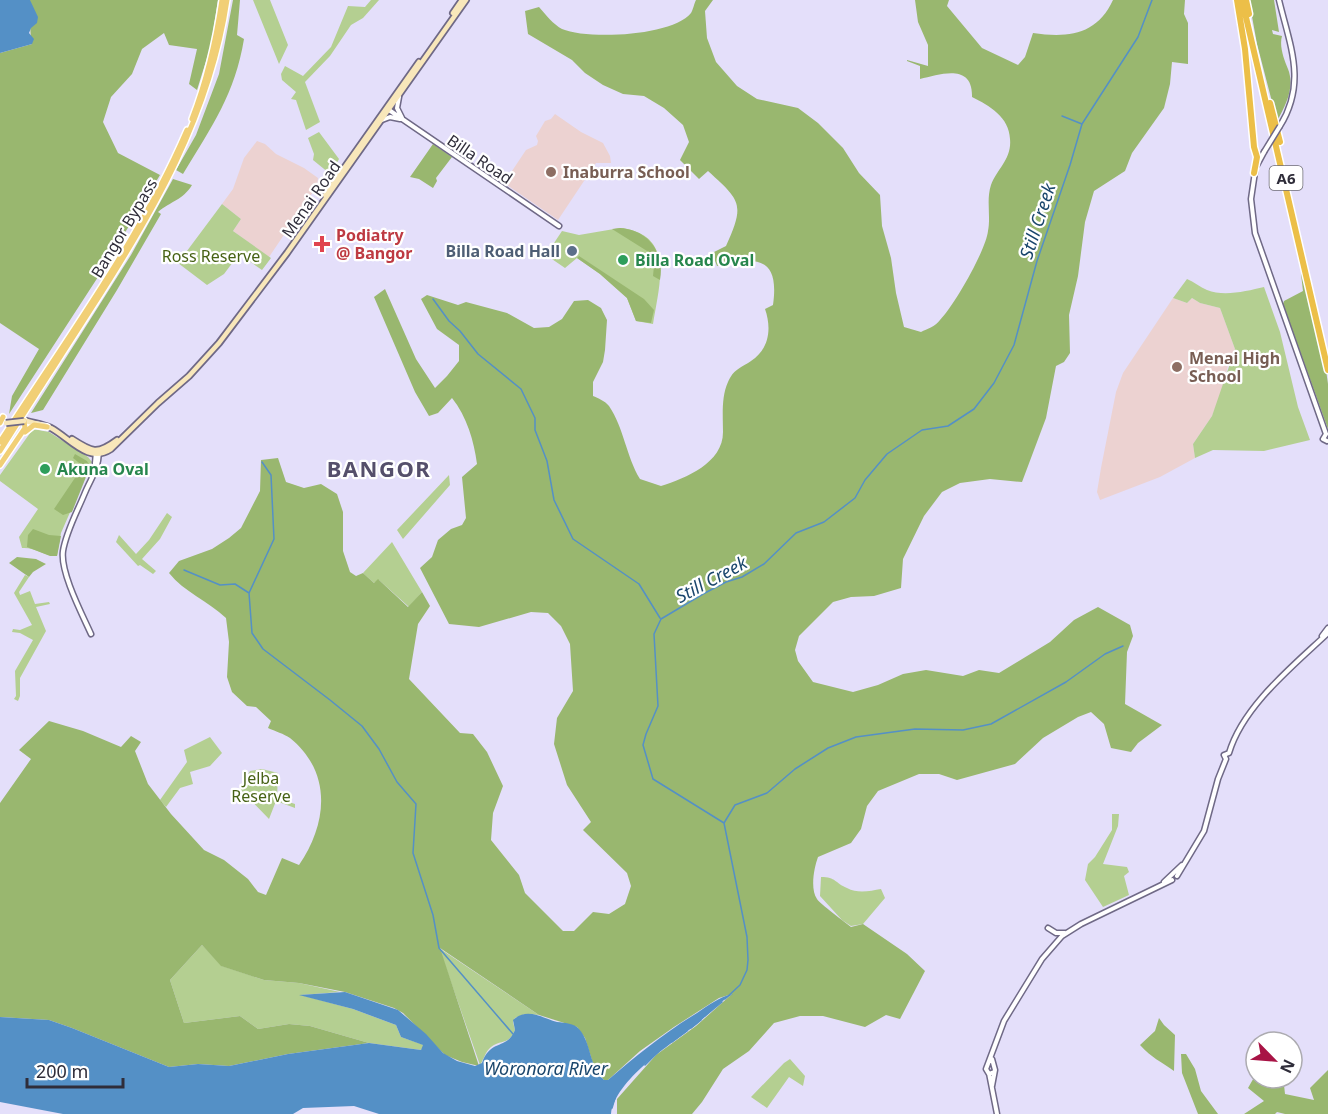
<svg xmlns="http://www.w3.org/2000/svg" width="1328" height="1114" font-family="'Noto Sans',sans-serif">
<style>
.education{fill:#ecd2d1}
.green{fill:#b4cf91}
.forest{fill:#99b76f}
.water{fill:#5490c6}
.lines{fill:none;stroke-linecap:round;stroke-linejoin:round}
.stream{stroke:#5490c6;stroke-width:1.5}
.tertiary-casing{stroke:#6f6986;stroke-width:7}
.secondary-casing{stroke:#6f6986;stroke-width:8}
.primary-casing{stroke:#fff;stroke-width:8}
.trunk-casing{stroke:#fff;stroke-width:9}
.tertiary{stroke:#fff;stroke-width:4}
.secondary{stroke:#f8e7ba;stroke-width:4.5}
.primary{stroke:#f1cf76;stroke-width:5}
.trunk{stroke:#ecbf48;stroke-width:6}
.tertiary-bridge-casing{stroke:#6f6986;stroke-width:7;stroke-linecap:butt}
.secondary-bridge-casing{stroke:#6f6986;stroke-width:8;stroke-linecap:butt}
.tertiary-bridge{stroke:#fff;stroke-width:4}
.secondary-bridge{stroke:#f8e7ba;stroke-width:4.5}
.education-dot{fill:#8d6e63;stroke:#fff;stroke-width:2}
.health-dot{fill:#e0444e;stroke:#fff;stroke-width:2}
.service-dot{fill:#5c6f8a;stroke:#fff;stroke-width:2}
.leisure-dot{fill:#2e9e5b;stroke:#fff;stroke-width:2}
.labels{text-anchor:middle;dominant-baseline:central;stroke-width:4.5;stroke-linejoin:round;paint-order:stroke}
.shield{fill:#fff;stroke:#6d6c75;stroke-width:1.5}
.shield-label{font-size:15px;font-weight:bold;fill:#2f2d3a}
.street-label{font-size:16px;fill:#2f2d3a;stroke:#fff}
.education-label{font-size:16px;font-weight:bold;fill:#785e54;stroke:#fff;text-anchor:start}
.health-label{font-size:16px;font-weight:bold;fill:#be3a42;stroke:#fff;text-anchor:start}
.service-label{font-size:16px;font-weight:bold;fill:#4e5e75;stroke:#fff;text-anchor:end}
.park-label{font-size:16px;fill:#476215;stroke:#fff}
.leisure-label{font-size:16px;font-weight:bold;fill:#27864d;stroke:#fff;text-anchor:start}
.water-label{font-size:18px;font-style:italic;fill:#1a466c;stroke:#fff}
.district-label{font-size:22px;font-weight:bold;letter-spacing:1.5px;fill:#554f6b;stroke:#fff}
</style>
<rect width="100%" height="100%" fill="#e4dffa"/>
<path class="education" d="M555,114l26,18 22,11 7,13 1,7h-15l-38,57 -51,-35 -1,-5 20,-30 11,-5 1,-4 -2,-5 9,-15 6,-2z
M257,141l8,3 11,10 28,14 14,10 -1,8 -48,71 -36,-26 8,-12 -19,-15 11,-15 11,-31z
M1173,298l14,5 5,-5 8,5 20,5 15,41 -6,13 -9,34 -8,20 -19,28 2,14 -35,19 -60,23 -3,-8 4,-24 15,-76 7,-19z"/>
<path class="green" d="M253,0h17l18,45 -9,19z
M371,0h8l-16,18 -12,7 -21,31 -25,26 15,40 -14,8 -10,-30 -5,-1 5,-7 -14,-12 -1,-6 4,-8 18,10 28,-29 17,-41 17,1z
M319,132l20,27 -7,13 -3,1 -16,-13 1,-6 -6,-16z
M222,204l19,15 -8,12 38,27 -9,12 -23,-16 -15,20 -17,11 -29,-22z
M620,228c56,6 39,57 33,96l-17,-3 -9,-23 -27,-24 -23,-16 -12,10 -19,-13 16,-24 17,4z
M1187,279c7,3 13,8 20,11 17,7 40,1 57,-3l16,45 18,75 12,33 -46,11 -51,-1 -18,8 -2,-14 19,-28 23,-67 -15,-41 -20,-5 -8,-5 -5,5 -14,-5z
M33,429l16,3 39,25 4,5 -31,71 -4,23c-13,0 -22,-9 -35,-8l-3,-11 19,-28 -38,-28v-6z
M449,475l1,10 -47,54 -6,-9z
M167,513l5,4 -12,22 -18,20 14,12 -3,3 -13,-9 -2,1 -22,-24 3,-7 17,19 13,-14z
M392,542l30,50 -13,15 -30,-27 -5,3 -11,-10z
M25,575l4,2 -10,15 1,3 10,-4 5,13 14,-2 1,2 -14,3 10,24 -26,47v18l-2,5 -4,-2 2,-3 -1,-25 18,-31 -13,-7 -8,-1 1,-3 7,1 12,-5 -18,-32z
M210,737l12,16 -12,13 -20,6 3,12 -13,4 -14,19 -6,-7 27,-38 -3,-12z
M262,769l16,4 -1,25 18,6v4l-19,-7 -7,18 -29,-30 10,-18z
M1112,814h7l-1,12 -15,38 24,3 2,5 -5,4 5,19 -26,12 -18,-27 3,-16 7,-7 17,-27z
M821,877c15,0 14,6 26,11 11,6 23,3 34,1l4,9 -22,26 -12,2 -9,-6 -22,-24z
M202,945l20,21 42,14 35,3 41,9 -39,3 52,14 43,16 5,12 23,8 -3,5 -52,-7 -59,-17 -21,-2 -31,5 -18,-13 -56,7 -14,-43z
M439,948l100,67 -14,-1 -10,4 -2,4 2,8c-7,16 -13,9 -24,17 -6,5 -7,12 -11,18z
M790,1059l15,17 -2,10 -14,-9 -22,31 -16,-11 33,-34z"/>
<path class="forest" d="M30,0h188l-7,45 -14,45 -8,-6 8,-35 -28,-4 -5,-12 -22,16 -10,25 -21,23 -8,25 15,31 42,22 -62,102 -89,137 3,-18 27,-47 -39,-26v-270l32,-9c-3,-13 -1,-29 -2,-44z
M233,0h7l-3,35 7,4c-9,55 -32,87 -61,135l-7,-4 20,-35 23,-61z
M696,0h17l-8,11 2,27 9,24 21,24 20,13 41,9 20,15 25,25 16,25 21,22 2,31 9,32 5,35 8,34 17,5c6,-3 15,-6 19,-12 14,-14 46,-70 48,-89 3,-15 -2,-31 3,-46 6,-16 21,-26 19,-46 -1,-22 -20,-33 -38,-42 1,-34 -31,-23 -52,-18v-13l-13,-5v-1l21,6v-21l-10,-23 -3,-22h34l-2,6 35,42 36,17 7,-8 8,-24c35,5 64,2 80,-33h72l-1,14 4,9v41l-16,-2 -2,22 -6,24 -32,45 -7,18 -31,20 -9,31 -7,54 -9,39 1,38 -6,9 -8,4 -10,52 -24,64 -32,-3 -30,4 -18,9 -18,24 -21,43 -2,29 -27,8 -23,1 -18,5 -34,34 -4,14 3,11 15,21 40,10 25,-7 25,-11 23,-4 37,6 16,-6 20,3 51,-31 24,-22 24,-13 32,18 3,11 -6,16 -2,52 37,21 -24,18 -7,9 -20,-4 -7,-24 -13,-12 -13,5 -35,21 -28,26 -58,16 -18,-6h-20l-41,17 -11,15 -6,23 -10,14 -33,14c-4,11 -8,32 -1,42 2,4 29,24 34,28l12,-3 44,30 18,17 -25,48 -14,-4 -21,12 -42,-11h-23l-26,7 -25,28 -26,18 -21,33 -10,12h-75v-15l39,-44 40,-29 36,-32 -13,4 -45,29 -34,24 -32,29h-4l-9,-10 -10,-32 -8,-11 -38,-12 -99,-67 39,118 -17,-4 -17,-7 -42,-42 -9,-5 -49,-16 -46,-9 -35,-3 -43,-14 -19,-21 -32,35 14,43 56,-7 18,13 31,-5 21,2 59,17 -81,11 -59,12 -31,-2 -29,3 -97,-39 -23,-8 -49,-3v-214l31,-44 -12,-9 30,-29 34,10 38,16 10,-11 10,6 -6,9 13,33 23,30 33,36 20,10 24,19 10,13 8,3 16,-37 17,7c28,-41 34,-92 -9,-127 -6,-4 -15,-7 -22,-10l3,-7 -15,-14 -9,-1 -15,-14 -5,-15 2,-35 -3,-24c-18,-17 -42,-26 -57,-45l10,-12 33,-12 17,-11 12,-10 19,-37 1,-31 17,-2 8,24 18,6 17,-4 16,10 6,18v39l7,21 6,4 7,-3 11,10 4,-4 30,28 14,-15 8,14 -12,18 -9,55 51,54 13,1 14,18 16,34 -10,27 -2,27 28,35 6,18 38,38h11l19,-19 16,2 16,-10 6,-18 -4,-13 -44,-43 8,-8 -24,-37 -13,-41 3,-26 16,-27 -3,-47 -9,-18 -13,-13 -17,-1 -52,15 -30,-3 -29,-56 12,-11 6,-17 13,-11 11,-4 4,-7 -4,-41 15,-13c-3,-23 -10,-47 -25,-66l-14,15 -9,3 -14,-24 -41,-95 11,-8 31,70 19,29 12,-12 12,-15v-16l-22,-16 -16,-30 6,-4 31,10 8,-3 41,11 27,15 15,-1 13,-8 12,-18 14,-1 13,8 6,12 -2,30 -2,12 -10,20v14c5,2 12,5 16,10 15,22 17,50 31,73l21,7c25,-8 62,-23 62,-54 0,-15 -2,-35 5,-50 6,-13 11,-13 23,-21 18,-12 21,-32 14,-52l8,-4c7,-50 -18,-48 -56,-39l-5,-13 14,-7c19,-42 15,-45 -18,-75l-9,8 -19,-19 9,-18 -6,-17 -19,-17 -20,-12 -21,-2 -20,-9 -18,-12 -13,-13 -44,-26 -3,-23 14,-4c6,7 15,18 23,22 26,11 111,7 129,-16 2,-3 3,-9 5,-13z
M1249,0h25l5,32 -7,-2 1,4 9,2c-3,10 2,24 6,33 7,18 -2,36 -11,52l-20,-77z
M433,144l19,13 -16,21 1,3 -4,7 -14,-9 -9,-2z
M173,179l19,6c-9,15 -21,16 -34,27l3,2 -44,76 -74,120 -12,3 100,-158z
M620,228c29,2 45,25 40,52l-7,-4 2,-20 -43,-27z
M579,256l65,43 10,11 -3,13 -15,-2 -9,-23 -27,-24 -23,-16z
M1303,273l23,97 2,14v45l-45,-125 1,-3 19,-10 -2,-17z
M75,454l12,7 3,6 -18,45 -9,3 -9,-6 29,-43 -10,-8z
M33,529l16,6 12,1 -4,20h-7l-23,-9 1,-12z
M17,557l19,2 10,5 -13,8 -4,5 -20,-14z
M1159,1018l5,7 11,10 -1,36c-14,-10 -22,-13 -34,-26l15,-14z
M1181,1054h5l9,15 6,22 17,23h-20l-16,-41z
M1256,1065v13h15l13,7 1,9 29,6 -4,-12 18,-18v44h-43l-8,-2 -2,2h-31l20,-13 -16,-13 8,-14 -6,-8z"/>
<path class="water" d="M0,0h30l8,17 -1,6 -6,5 -2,5 5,6 -2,5 -32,9z
M345,992l53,18 28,24 17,19 14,8 18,5 7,-3c9,-25 24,-12 33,-33l-2,-10c14,-13 29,-2 44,2 8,1 17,1 22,7 13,15 9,35 25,51h4c28,-24 56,-47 89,-67 12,-8 22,-16 36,-19 -14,8 -24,20 -36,30 -26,20 -82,56 -86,90h-232l-25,-8 -51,2 -10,6h-230l-63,-12v-85l49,3 23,8 97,39 29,-3 31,2 59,-12 81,-11 52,7 2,-5 -22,-8 -5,-12 -43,-16 -54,-14z"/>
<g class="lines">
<path class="stream" d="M1062,116l20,8
M433,299l16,22 11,10 18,23 43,35 14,29v12l12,31 7,39 19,39 66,45 21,34
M262,462l9,13 3,64 -25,54 3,40 11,16 67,51 32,26 17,23 18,33 19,22 -3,49 20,62 6,33 74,86
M184,570l36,15 15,-1 14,9
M724,823l11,-18 32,-12 28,-24 33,-21 28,-11 59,-8 48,1 28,-6 75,-42 39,-28 18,-8
M725,999l15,-14 7,-15 1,-10 -1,-23 -23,-114 -71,-44 -10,-34 3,-11 12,-28 -4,-72 7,-15 42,-25 23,-12 16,-5 22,-13 32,-31 28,-11 31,-24 10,-18 22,-26 35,-24 26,-4 26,-17 20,-26 20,-38 23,-84 33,-96 12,-41 56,-87 14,-37
M705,1016l17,-14
M691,1028l10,-8
M672,1042l15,-11
M645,1065l13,-13
M612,1108l3,-10"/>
<g class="tertiary-casing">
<path id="tertiary" d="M1279,0c11,46 28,82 1,126
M399,97l-2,11 5,10
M389,110l170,116
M382,120l8,-3 10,2
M1257,165l7,-13
M1255,172l-4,27 4,34 71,201
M1326,434l-3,5 4,2
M94,474l2,-22
M91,634c-9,-20 -31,-62 -28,-83 3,-19 14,-39 21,-56 7,-18 14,-23 15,-43
M1322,636l6,-8
M1177,876l27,-45 14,-52 8,-20 -2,-4 5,-2c14,-47 64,-87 99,-120
M1164,882l18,-17
M1048,928l8,5h9
M992,1059l3,11 -3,16
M994,1072l-5,2 -3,-5 18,-48 38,-62 20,-23 19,-12 91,-44
M989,1073l8,41"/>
</g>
<g class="secondary-casing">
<path id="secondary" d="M453,13l9,-13
M325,195l94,-133
M23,420c9,3 19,4 28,8 20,11 37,36 60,21l47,-46 31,-27 30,-33 68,-90 179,-253
M72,439c20,13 25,16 45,1"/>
</g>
<g class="primary-casing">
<path id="primary" d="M192,119c15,-39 24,-78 30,-119
M0,423l3,-6
M25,432l9,-7 13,2
M0,442c64,-100 140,-202 187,-312
M0,451c30,-48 61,-95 91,-142 62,-96 119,-194 136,-309
M0,465l25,-37 -1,-7"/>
</g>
<g class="trunk-casing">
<path id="trunk" d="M1237,0l8,49 9,98 3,10 -3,16
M1242,0l86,370
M1246,0l3,14
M1270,103l10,39"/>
</g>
<use href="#tertiary" class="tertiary"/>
<use href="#secondary" class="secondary"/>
<use href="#primary" class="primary"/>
<use href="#trunk" class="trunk"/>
<g class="tertiary-bridge-casing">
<path id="tertiary-bridge" d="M1264,152l16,-26"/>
</g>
<g class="secondary-bridge-casing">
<path id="secondary-bridge" d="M6,423l18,-2"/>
</g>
<use href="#tertiary-bridge" class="tertiary-bridge"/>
<use href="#secondary-bridge" class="secondary-bridge"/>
</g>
<g class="education-dot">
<circle cx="551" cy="172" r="6"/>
<circle cx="1177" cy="367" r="6"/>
</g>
<path class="health-dot" d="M319 235h6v6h6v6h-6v6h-6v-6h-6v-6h6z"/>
<circle class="service-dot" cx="572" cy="251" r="6"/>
<g class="leisure-dot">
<circle cx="623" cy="260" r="6"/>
<circle cx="45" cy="469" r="6"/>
</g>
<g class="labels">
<rect class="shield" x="1269.5" y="166" width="33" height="24" rx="4.5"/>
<g class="shield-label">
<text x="1286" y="178">A6</text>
</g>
<g class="street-label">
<text transform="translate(480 159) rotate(34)">Billa Road</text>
<text transform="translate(311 199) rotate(-55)">Menai Road</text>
<text transform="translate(124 228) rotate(-59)">Bangor Bypass</text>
</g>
<g class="education-label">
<text x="563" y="172">Inaburra School</text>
<text x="1189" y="358">Menai High<tspan x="1189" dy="18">School</tspan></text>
</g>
<g class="health-label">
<text x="336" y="235">Podiatry<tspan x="336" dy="18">@ Bangor</tspan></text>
</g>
<g class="service-label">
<text x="560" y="251">Billa Road Hall</text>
</g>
<g class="park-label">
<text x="211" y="256">Ross Reserve</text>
<text x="261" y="778">Jelba<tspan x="261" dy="18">Reserve</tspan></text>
</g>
<g class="leisure-label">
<text x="635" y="260">Billa Road Oval</text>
<text x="57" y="469">Akuna Oval</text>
</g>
<g class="water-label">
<text transform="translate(1037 221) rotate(-72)">Still Creek</text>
<text transform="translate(711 579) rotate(-28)">Still Creek</text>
<text x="546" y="1068">Woronora River</text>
</g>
<g class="district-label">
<text x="379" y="468">BANGOR</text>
</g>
</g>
<g transform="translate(1274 1060) rotate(115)"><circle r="28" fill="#ffffff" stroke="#acabb0" stroke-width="1.5"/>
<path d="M0-4.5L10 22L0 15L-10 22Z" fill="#a81345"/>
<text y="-9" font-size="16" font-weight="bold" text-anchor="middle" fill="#2f2d3a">N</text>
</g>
<path d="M27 1078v9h96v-9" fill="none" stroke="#2f2d3a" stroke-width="3"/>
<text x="36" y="1078" font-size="18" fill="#2f2d3a" stroke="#ffffff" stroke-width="4.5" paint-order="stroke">200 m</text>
</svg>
